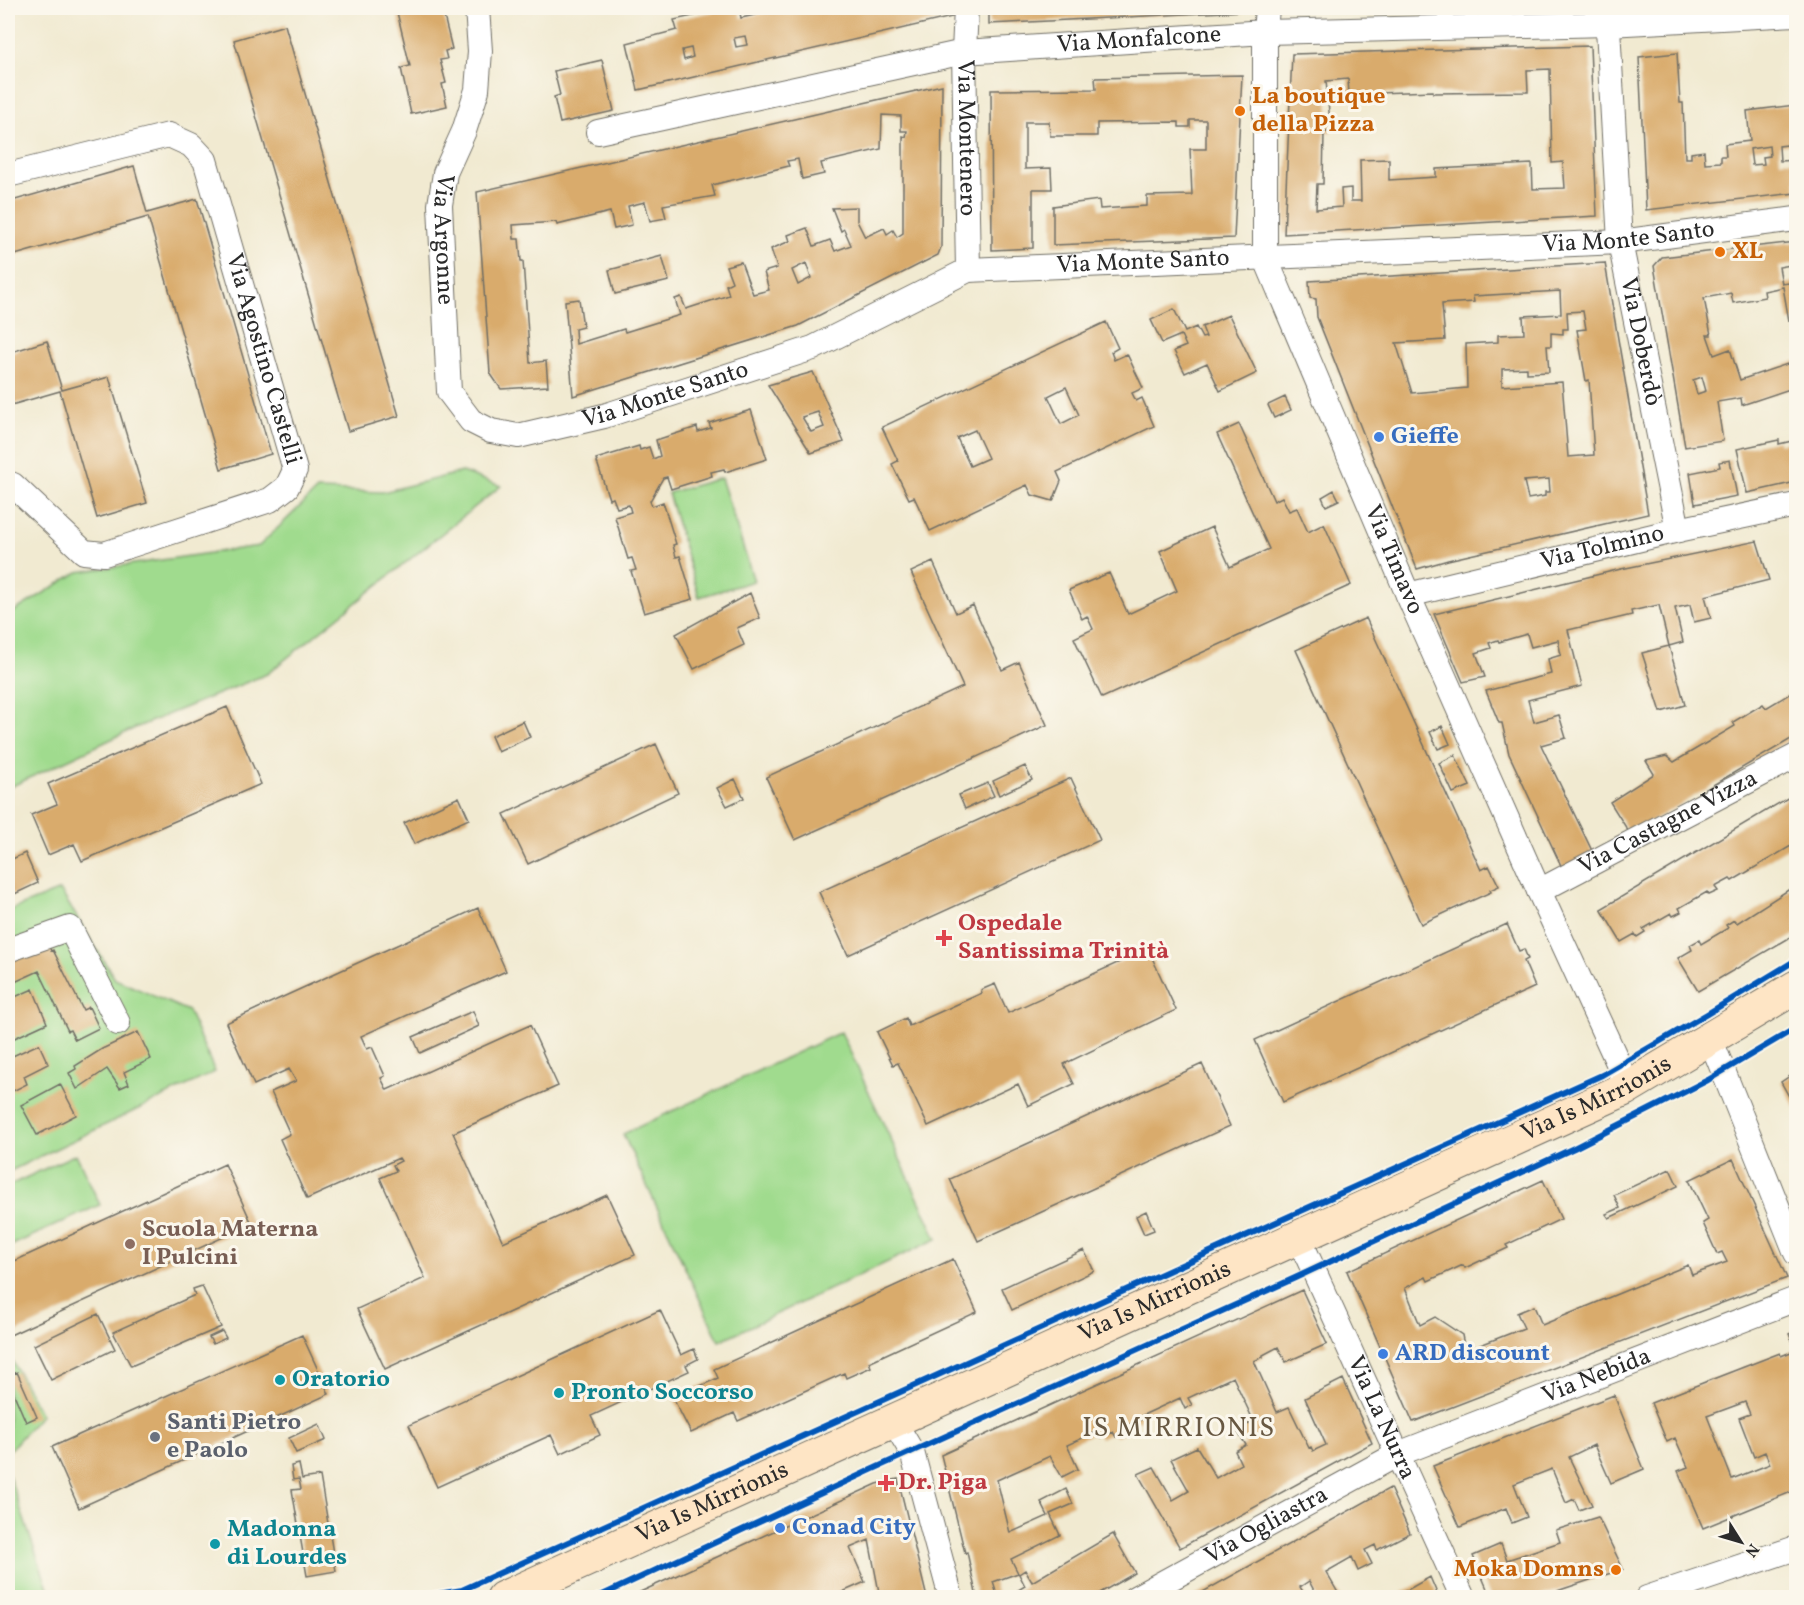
<svg xmlns="http://www.w3.org/2000/svg" width="1804" height="1605" font-family="Vollkorn,serif">
<style>
.green{fill:#a0db8e;stroke:#66835c;stroke-width:1.5}
.building{fill:#d9ab6c;fill-rule:evenodd}
.lines{fill:none;stroke-linecap:round;stroke-linejoin:round}
.street-casing{stroke:#706e65;stroke-width:26}
.secondary-casing{stroke:#706e65;stroke-width:35}
.street{stroke:#fff;stroke-width:24}
.secondary{stroke:#fee5c5;stroke-width:33}
.cycleway-casing{stroke:#fbf7ec;stroke-width:10}
.cycleway{stroke:#0057b8;stroke-width:6}
.food-dot{fill:#e8710a;stroke:#fbf7ec;stroke-width:2}
.shop-dot{fill:#3f7fe0;stroke:#fbf7ec;stroke-width:2}
.health-dot{fill:#e0444e;stroke:#fbf7ec;stroke-width:2}
.education-dot{fill:#8d6e63;stroke:#fbf7ec;stroke-width:2}
.culture-dot{fill:#0f9aa8;stroke:#fbf7ec;stroke-width:2}
.worship-dot{fill:#6b7280;stroke:#fbf7ec;stroke-width:2}
.labels{text-anchor:middle;dominant-baseline:central;stroke-width:6;stroke-linejoin:round;paint-order:stroke}
.street-label{font-size:24px;fill:#2b2b2b;stroke:#fbf7ec}
.food-label{font-size:24px;font-weight:bold;fill:#c56008;stroke:#fbf7ec;text-anchor:start}
.shop-label{font-size:24px;font-weight:bold;fill:#366cbe;stroke:#fbf7ec;text-anchor:start}
.health-label{font-size:24px;font-weight:bold;fill:#be3a42;stroke:#fbf7ec;text-anchor:start}
.education-label{font-size:24px;font-weight:bold;fill:#785e54;stroke:#fbf7ec;text-anchor:start}
.culture-label{font-size:24px;font-weight:bold;fill:#0d838f;stroke:#fbf7ec;text-anchor:start}
.worship-label{font-size:24px;font-weight:bold;fill:#5b616d;stroke:#fbf7ec;text-anchor:start}
.quarter-label{font-size:27px;letter-spacing:1.5px;fill:#685842;stroke:#fbf7ec}
</style>
<rect width="100%" height="100%" fill="#fbf7ec"/>
<filter id="ink" filterUnits="userSpaceOnUse"><feTurbulence type="fractalNoise" baseFrequency=".0167" numOctaves="2"/><feDisplacementMap in="SourceGraphic" scale="12" xChannelSelector="R" yChannelSelector="G"/><feConvolveMatrix kernelMatrix="1 2 1 2 8 2 1 2 1" color-interpolation-filters="sRGB"/></filter>
<filter id="wash" filterUnits="userSpaceOnUse"><feTurbulence type="fractalNoise" baseFrequency=".008" numOctaves="4" result="noise"/><feDisplacementMap in="SourceGraphic" scale="24" xChannelSelector="R" yChannelSelector="G"/><feGaussianBlur stdDeviation="1.35" result="paint"/><feColorMatrix in="noise" values="0 0 0 0 0 0 0 0 0 0 0 0 0 0 0 0 0 1.4 0 .05"/><feComposite in="paint" operator="in"/></filter>
<g filter="url(#wash)">
<rect width="100%" height="100%" fill="#f1ead1"/>
<path class="green" d="M462,472l39,14 -234,188 -132,54 -127,60v-173l70,-43 181,-26 58,-56 66,2z
M721,478l33,103 -55,16 -31,-104z
M60,890l55,89 73,32 27,61 -207,100v-261z
M841,1032l96,207 -218,102 -96,-207z
M76,1154l24,51 -92,42v-61z
M8,1353l33,62 -33,37z
M8,1473l43,124h-43z"/>
<g id="blocks">
<path class="building" d="M396,8h46l10,41 -7,2 2,8 -7,1 6,23 -4,1 5,22 -36,8 -10,-46 9,-2z
M730,8h9l2,10 27,-6 -1,-4h185v9l-314,73 -11,-47 50,-13 -3,-10zM745,36l2,9 -11,2 -2,-9zM691,48l2,9 -9,3 -2,-10z
M989,8h255v3l-255,13z
M285,25l114,391 -51,15 -114,-391z
M1590,46l7,170 -313,18 8,-180zM1550,69l2,94 11,-1 2,26 -32,1 -1,-25 -96,5v8l-47,3v-21l-29,1 1,41h-10v-13l-10,1 1,18 -26,2 1,-25h6l1,-52h7l-5,-51 22,-2 1,15 84,-3v2l95,-1 -1,-22z
M1677,53l3,50h3l2,55h6v-5l13,-2 1,12 16,-1v-6h5l-1,-12 25,-3 -3,-30 48,-6 1,39 -17,2 1,15 16,-1v33l-150,17 -7,-153zM1769,146l1,10 -7,1 1,7 -12,1 -2,-16z
M602,60l12,51 -54,12 -6,-26 6,-2 -6,-24z
M1242,75l-8,163 -181,7v-39l46,-6 1,9 47,-3v-10l45,-1 -2,-46h16v-29h-16v7h-11v-5l-82,1v13h-47l-1,-14h-24v47l26,-1 1,21h-19v59l-41,2 -1,-160 105,-1 -1,-11z
M942,85l-1,162 -3,8 -140,71 -225,70 -8,-95 14,-2 4,28 -8,2 1,15 48,-15 1,3 55,-17 -5,-16 6,-2 5,12 43,-14 -3,-10 6,-3 -6,-16 15,-4 12,32 16,-4 -5,-18 13,-4 -6,-19 19,-8 -2,-6 19,-7 7,18 16,-6 5,11 16,-6 -7,-16 -3,2 -9,-23 25,-1v14l8,16 19,-9 3,6 6,-4 4,7 6,-4v-97l3,1 1,-6h-6v-15l-19,-1 -1,34 -60,14 3,11 -22,5 -4,-20 -11,2 2,5 -77,19 3,11 -52,9 3,13 -16,3 -5,-19 -17,4 4,19 -18,4 -4,-17 -53,13 -1,-3 -43,3 1,14h5l2,22h2l7,102 16,-2 2,25 -47,3 -11,-16 -13,-181zM806,263l5,15 -13,7 -6,-15z
M134,166l13,47 50,-14 74,255 -50,15 -73,-252 -140,40v-55z
M1796,242v22l-17,3 3,17 14,-2v38l-7,1 -6,-34 -19,4 1,6 -32,6 -2,-10 -27,5 7,37h-4l7,20 16,-6 10,31 56,-19v26l-54,18 -1,-7 -24,4 6,39 -38,6 -31,-181 8,-9zM1702,377l4,14 -9,3 -4,-14z
M662,256l7,25 -54,13 -6,-24z
M1605,263l43,251 -200,46 -31,9 -100,-252 -1,-18 -6,-1 -1,-17zM1560,291l1,23 -38,2 1,18 -26,1v7l-32,2 1,44 -55,5 -16,-50 49,-3 -3,-36 32,-2 -1,-6zM1583,311l3,18 -9,1 9,51 3,-1 5,75 -26,2 -6,-75 -60,4v-17l25,-1v5l22,-1 -2,-26h4v-13l12,1v-5h5l-1,-17zM1549,479l1,13h-5v4l-17,3 -4,-18z
M1174,309l11,23 11,-5 6,11 4,-1 -4,-10 27,-12 28,58 -37,18 -13,-28 -22,10 -11,-22 12,-5 -5,-11 -19,8 -11,-23z
M1106,322l12,26 -7,4 3,8 13,-6 16,34 -11,5 4,8 6,-3 12,28 -97,46 4,9 -8,20 -21,-6 -5,-10 -97,46 -16,-34 -5,2 -17,-35 6,-3 -16,-34zM1066,387l13,28 -18,9 -13,-28zM975,430l13,28 -18,8 -13,-28z
M47,341l15,49 47,-13 38,126 -50,15 -37,-127 -52,15v-53z
M813,372l31,70 -33,11 -43,-68zM818,412l6,15 -13,5 -9,-15z
M1285,397l6,13 -17,8 -6,-13z
M751,410l16,49 -42,13 -1,-3 -13,3 1,4 -41,13 -4,-12 -4,1 -13,23 2,5 11,-4 13,42 -3,1 3,12 4,-1 13,43 -49,14 -13,-42 5,-1 -4,-12 -4,1 -13,-42 16,-5 -2,-7 -12,3 -4,-10 -4,1 -13,-40 43,-13 1,4 9,-3 4,12 7,-3 -4,-16 41,-13 1,5 13,-4 -2,-5z
M1239,424l35,77 8,-4 7,14 8,-3 11,24 16,-8 27,61 -249,113 -28,-60 19,-9 -6,-13 -5,3 -13,-29 40,-17 19,41 49,-23 -17,-40 52,-24 18,40 39,-18 -52,-115z
M1779,440v4l17,-4v42l-49,11 -10,-44z
M1730,460l7,36 -42,8 -5,-31 30,-6 -1,-5z
M1334,490l5,10 -13,6 -4,-9z
M1757,541l12,39 -64,16 6,22 -17,4 -4,-17 -15,3 8,34 -14,4 -10,-41 -28,6 1,4 -64,15 14,56 -54,14 6,22 25,-7 7,23 -25,7 53,110 -30,17 -55,-118 -7,-31h-3l-13,-32 65,-17 -3,-15 13,-4 -3,-15 -27,7 -4,-13 -28,8 -1,-2 -9,3 2,5 -15,5 9,24 -22,5 -29,-68 187,-45z
M933,562l23,51 17,-8 29,65 17,-8 28,63 -252,115 -29,-63 197,-90 -52,-115z
M750,593l10,25 -23,10 7,17 -50,24 -18,-35z
M1366,618l115,252 8,-4 10,20 -9,4 1,2 -70,32 -125,-274z
M1669,646l16,59 -24,7 -19,-59z
M1796,690v46l-166,98 -20,-32 44,-28 -8,-13 21,-5 7,6 61,-36 -2,-4 30,-18 3,4z
M227,707l34,77 -179,77 -8,-17 -26,11 -17,-40 26,-11 -9,-20z
M523,721l7,16 -32,15 -7,-16z
M1442,726l8,18 -12,5 -8,-17z
M656,744l22,49 -150,71 -24,-50z
M1455,755l15,31 -17,7 -14,-30z
M1025,766l7,14 -33,15 -6,-14z
M1071,778l29,62 -252,115 -29,-63z
M735,779l9,19 -17,8 -10,-18z
M988,783l6,13 -29,13 -6,-14z
M1796,793v50l-64,38 -2,-2 -15,8 3,4 -9,4 -2,-3 -28,16 2,4 -8,4 -2,-3 -28,16 2,3 -8,5 -2,-3 -14,8 -20,-33z
M459,797l10,22 -55,25 -10,-21z
M25,853l13,30 -30,14v-36z
M1796,885v49l-98,57 -20,-33 14,-8 -2,-5 9,-5 2,4 27,-16 -2,-3 8,-5 3,3z
M478,908l28,63 -145,65 6,13 5,-2 13,29 -4,2 6,12 143,-65 28,61 -105,47 50,109 104,-47 28,60 -250,114 -28,-60 68,-31 -45,-100 16,-7 -3,-6 8,-4 -2,-3 -92,41 -27,-60 10,-5 -19,-42 25,-11 -7,-12 -35,16 -28,-62z
M1507,924l12,27 5,-2 4,10 -4,2 11,26 -252,115 -28,-62z
M48,944l3,7 2,-1 30,60 6,-3 10,21 -24,12 -5,-10 -2,1 -29,-60 -31,14v-31z
M1148,949l28,61 -112,54 10,20 -46,22 -10,-22 -90,42 -30,-63 -5,2 -16,-33 29,-14 3,8 73,-33 -1,-3 14,-6 13,29z
M33,989l14,34 -39,18v-41z
M473,1011l6,15 -59,27 -7,-16z
M138,1032l13,27 -27,13 5,12 -9,4 -13,-19 -30,20 -8,-16 7,-4 -1,-3 27,-17z
M39,1044l9,20 -24,12 3,8 -14,7 -5,-11v-22z
M1202,1064l28,62 -252,115 -28,-62z
M1796,1072v37l-15,-27z
M60,1084l16,31 -39,20 -16,-30z
M1733,1159l54,119 -374,144 -66,-151 196,-91 18,39 -55,26 2,3 -43,20 -2,-3 -35,16 -2,-4 -21,11 15,37 15,-8 27,18 3,16 59,-23 -7,-15 17,-7 8,19 146,-60 4,10 35,-13 -5,-10 -5,2 -14,-31 5,-3 -19,-40z
M225,1164l27,60 -244,112v-72z
M1670,1169l8,17 -69,32 -3,-4 14,-6 -6,-13z
M1146,1211l8,19 -10,4 -8,-18z
M1084,1250l10,21 -82,39 -10,-22z
M953,1259l24,53 -108,50 2,5 -25,11 -2,-5 -106,48 -4,-8 -43,20 -18,-35 45,-20 -4,-9z
M202,1286l19,41 -90,39 -18,-34 82,-37 -2,-6z
M1302,1290l25,54 -41,18 -8,-15 -15,8v2l-9,4 23,51 12,-5 20,41 2,-1 2,4 13,-6 -21,-47 38,-19 29,64 -192,105 -42,-74 16,-7 19,33 16,-9 -18,-32 26,-12 19,31 25,-14 -6,-13 11,-6 -10,-16 18,-7 -21,-45 -45,21 4,7 -7,4 -5,-11 -39,18 1,3 -18,8 2,5 -10,5 -3,-5 -13,6 -4,-6 -29,13 11,24 -16,8 -12,-21 -53,24 13,53 38,-17 -7,-14 25,-13 7,15 -23,10 10,21 -49,24 7,14 -25,9 5,16h-21l-10,-46 -2,1 -24,-98z
M660,1310l21,45 13,-6 4,10 -12,6 3,6 -98,45 9,19 -40,19 -9,-19 -114,52 -28,-62z
M98,1314l17,35 -64,31 -17,-35z
M222,1331l4,7 -13,6 -4,-7z
M1796,1331v159l-93,38 -25,-57 10,-4 -13,-29 -8,4 -16,-39 129,-50 1,3 15,-6 -7,-16zM1745,1402l5,12 -11,4 15,39 11,-5 5,12 -38,15 -25,-63z
M302,1335l27,59 -250,114 -27,-61z
M17,1372l20,45 -11,5 -18,-42v-4z
M1614,1395l30,74 -33,14 -17,-38 -25,12 23,48 -13,5 -5,-11 -8,4 -14,-34 -38,15 13,33 -15,6 -6,-15 -46,19 -27,-61z
M319,1424l7,16 -30,13 -7,-15z
M299,1464l3,15 18,-3 16,95 -29,5 -15,-86 9,-1 -2,-10 -6,1 -2,-14z
M898,1479l29,119h-59l11,-6 -10,-52 -19,8 15,34 -36,16h-202l250,-114z
M1390,1488l20,45 -33,17 -2,-5 -10,5 7,14 -14,7 -6,-14 -26,15 15,26h-23l-9,-17 -9,6 7,11h-115z
M1598,1517l25,52 -87,29h-45l-18,-42 28,-12 6,16 53,-18 -4,-12z
M1113,1534l22,39 -44,25h-86l20,-12 -6,-12 6,-4 7,12z
M1430,1577l9,21h-46z"/>
</g>
</g>
<g filter="url(#ink)">
<use href="#blocks" fill-opacity="0" stroke="#706e65" stroke-width="1.5"/>
<g class="lines">
<g class="street-casing">
<g id="street">
<path id="s1" d="M477,8l3,43 -3,39 -13,41 -19,42 -5,32 9,187 22,29 20,10 27,5 86,-20 209,-68 155,-78 652,-28 176,-23"/>
<path id="s2" d="M966,8l-2,44 4,218"/>
<path id="s3" d="M1267,8l-2,24v225l143,338 131,296 80,174 6,24"/>
<path id="s4" d="M1607,10l13,232 58,288"/>
<path id="s5" d="M598,132l366,-80 301,-20 343,-8 188,-10"/>
<path id="s6" d="M8,175l161,-40 22,10 14,15 90,310 -8,17 -17,13 -166,54 -20,-2 -71,-67 -5,-2"/>
<path id="s7" d="M1408,595l270,-65 118,-25"/>
<path id="s8" d="M1539,891l257,-135"/>
<path d="M8,950l62,-22 48,95"/>
<path d="M1710,1038l86,215"/>
<path id="s9" d="M1298,1236l165,362"/>
<path d="M893,1420l19,32 39,146"/>
<path id="s10" d="M1135,1598l263,-144 398,-155"/>
<path d="M1647,1598l149,-50"/>
</g>
</g>
<g class="secondary-casing">
<g id="secondary">
<path id="s11" d="M503,1598l1122,-509 171,-102"/>
</g>
</g>
<use href="#street" class="street"/>
<use href="#secondary" class="secondary"/>
<g class="cycleway-casing">
<path id="cycleway" d="M415,1598l47,-8 1140,-515 105,-61 89,-54
M596,1598l275,-128 424,-192 279,-130 134,-68 88,-52"/>
</g>
<use href="#cycleway" class="cycleway"/>
</g>
</g>
<g class="food-dot">
<circle cx="1240" cy="111" r="6"/>
<circle cx="1720" cy="252" r="6"/>
<circle cx="1616" cy="1570" r="6"/>
</g>
<g class="shop-dot">
<circle cx="1379" cy="437" r="6"/>
<circle cx="1383" cy="1354" r="6"/>
<circle cx="780" cy="1528" r="6"/>
</g>
<g class="health-dot">
<path d="M941 929h6v6h6v6h-6v6h-6v-6h-6v-6h6z"/>
<path d="M883 1474h6v6h6v6h-6v6h-6v-6h-6v-6h6z"/>
</g>
<circle class="education-dot" cx="130" cy="1244" r="6"/>
<g class="culture-dot">
<circle cx="280" cy="1380" r="6"/>
<circle cx="559" cy="1393" r="6"/>
<circle cx="215" cy="1544" r="6"/>
</g>
<circle class="worship-dot" cx="155" cy="1437" r="6"/>
<g class="labels">
<g class="street-label">
<text stroke="none"><textPath href="#s5" startOffset="550">Via Monfalcone</textPath></text>
<text stroke="none"><textPath href="#s2" startOffset="130">Via Montenero</textPath></text>
<text stroke="none"><textPath href="#s1" startOffset="1620">Via Monte Santo</textPath></text>
<text stroke="none"><textPath href="#s1" startOffset="238">Via Argonne</textPath></text>
<text stroke="none"><textPath href="#s1" startOffset="1134">Via Monte Santo</textPath></text>
<text stroke="none"><textPath href="#s4" startOffset="334">Via Doberdò</textPath></text>
<text stroke="none"><textPath href="#s6" startOffset="418">Via Agostino Castelli</textPath></text>
<text stroke="none"><textPath href="#s1" startOffset="630">Via Monte Santo</textPath></text>
<text stroke="none"><textPath href="#s7" startOffset="200">Via Tolmino</textPath></text>
<text stroke="none"><textPath href="#s3" startOffset="578">Via Timavo</textPath></text>
<text stroke="none"><textPath href="#s8" startOffset="146">Via Castagne Vizza</textPath></text>
<text stroke="none"><textPath href="#s11" startOffset="1202">Via Is Mirrionis</textPath></text>
<text stroke="none"><textPath href="#s11" startOffset="716">Via Is Mirrionis</textPath></text>
<text stroke="none"><textPath href="#s10" startOffset="513">Via Nebida</textPath></text>
<text stroke="none"><textPath href="#s9" startOffset="200">Via La Nurra</textPath></text>
<text stroke="none"><textPath href="#s11" startOffset="230">Via Is Mirrionis</textPath></text>
<text stroke="none"><textPath href="#s10" startOffset="150">Via Ogliastra</textPath></text>
</g>
<g class="food-label">
<text x="1252" y="97">La boutique<tspan x="1252" dy="28">della Pizza</tspan></text>
<text x="1732" y="252">XL</text>
<text x="1604" y="1570" text-anchor="end">Moka Domns</text>
</g>
<g class="shop-label">
<text x="1391" y="437">Gieffe</text>
<text x="1395" y="1354">ARD discount</text>
<text x="792" y="1528">Conad City</text>
</g>
<g class="health-label">
<text x="958" y="924">Ospedale<tspan x="958" dy="28">Santissima Trinità</tspan></text>
<text x="898" y="1483">Dr. Piga</text>
</g>
<g class="education-label">
<text x="142" y="1230">Scuola Materna<tspan x="142" dy="28">I Pulcini</tspan></text>
</g>
<g class="culture-label">
<text x="292" y="1380">Oratorio</text>
<text x="571" y="1393">Pronto Soccorso</text>
<text x="227" y="1530">Madonna<tspan x="227" dy="28">di Lourdes</tspan></text>
</g>
<g class="worship-label">
<text x="167" y="1423">Santi Pietro<tspan x="167" dy="28">e Paolo</tspan></text>
</g>
<g class="quarter-label">
<text x="1179" y="1429">IS MIRRIONIS</text>
</g>
</g>
<rect width="1804" height="1605" fill="none" stroke="#fbf7ec" stroke-width="30"/>
<g transform="translate(1741 1542) rotate(127)" stroke="#fbf7ec" stroke-width="4.5" paint-order="stroke">
<path d="M0-4.5L10 22L0 15L-10 22Z" fill="#2b2b2b"/>
<text y="-9" font-size="16" font-weight="bold" text-anchor="middle" fill="#2b2b2b">N</text>
</g>
</svg>
